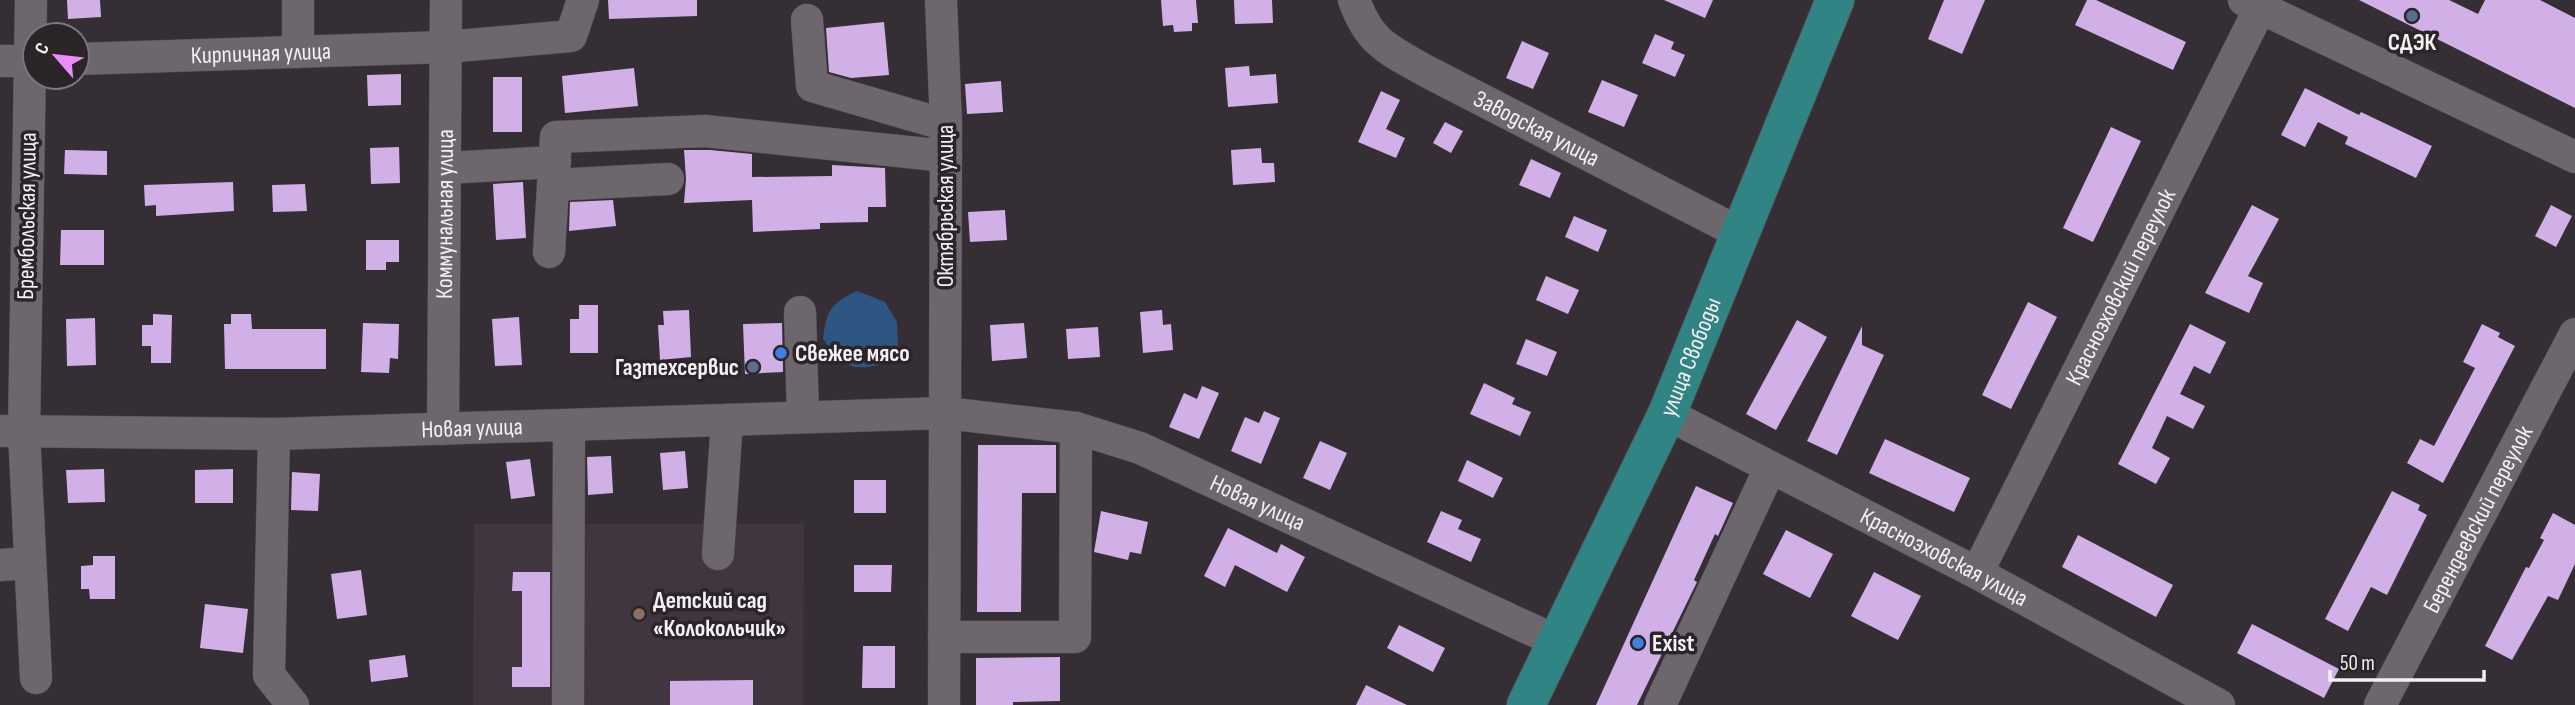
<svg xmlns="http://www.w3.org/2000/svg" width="2575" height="705" font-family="'Sofia Sans Condensed',sans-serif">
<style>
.built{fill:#413640}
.water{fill:#2d5682}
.building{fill:#d1b0e8}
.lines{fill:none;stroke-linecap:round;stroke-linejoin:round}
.minor-casing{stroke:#504b50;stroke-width:33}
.major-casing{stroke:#504b50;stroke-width:40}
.minor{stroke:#6d666d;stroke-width:32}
.major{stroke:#308584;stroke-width:38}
.service-dot{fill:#5c6f8a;stroke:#2b252a;stroke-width:2.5}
.shop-dot{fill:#3f7fe0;stroke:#2b252a;stroke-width:2.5}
.education-dot{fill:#8d6e63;stroke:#2b252a;stroke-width:2.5}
.labels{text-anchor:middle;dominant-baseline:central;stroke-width:7;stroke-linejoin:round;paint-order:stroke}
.poi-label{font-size:24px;font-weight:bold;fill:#f3eff3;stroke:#2b252a;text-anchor:start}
.street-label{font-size:24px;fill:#f3eff3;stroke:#2b252a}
</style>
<rect width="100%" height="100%" fill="#352e34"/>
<path class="built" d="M474,524h330l-1,181h-330z"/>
<path class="water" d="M857,291l28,11 12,20 1,24 -10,16c-34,11 -46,6 -65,-24 4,-28 7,-34 34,-47z"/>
<path class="building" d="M67,0h33l1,17 -33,2z
M608,0h89v16l-88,3z
M1161,0h35l2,23h-6v8l-18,1 -1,-7 -10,1z
M1234,0h38l1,23 -38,1z
M1664,0h49l-8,18z
M1944,0h41l-23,54 -34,-15z
M2087,0h9l90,42 -13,28 -98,-45z
M2359,0h90l29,14 7,-14h55l35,18v90z
M884,22l5,53 -38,3 -22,-6 -3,-44z
M1655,34l19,8 -3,7 14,6 -10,22 -33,-14z
M1522,41l27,12 -16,36 -27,-11z
M1249,66l1,10 26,-2 2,29 -50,4 -3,-39z
M634,68l4,38 -73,7 -3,-37z
M401,74v31l-33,1 -1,-31z
M493,77h29v55h-29z
M1602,80l36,15 -14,32 -36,-15z
M1001,81l2,31 -36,2 -2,-30z
M2305,88l54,27 2,-3 71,34 -16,32 -71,-34 3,-7 -30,-15 -13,25 -24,-12z
M1381,91l19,9 -14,29 19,9 -9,20 -38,-16z
M1445,122l18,9 -12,22 -18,-10z
M2111,127l30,14 -48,101 -30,-14z
M399,147l1,36 -29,1 -1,-36z
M1261,148l1,15h12l1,19 -42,3 -2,-35z
M65,150l42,1v24l-43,-1z
M684,150h26l42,4v23l80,-1v-11l53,3 1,39h-18v15l-48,1v6l-67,3 -1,-32 -68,3 2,-24z
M1531,159l30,14 -11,25 -31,-13z
M233,182l1,29 -78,5v-11l-11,1 -1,-21z
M523,182l3,56 -30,2 -3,-56z
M305,184l2,27 -34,1 -1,-27z
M613,200l3,26 -47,5 1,-29z
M2252,205l27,14 -31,57 15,7 -14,30 -44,-20z
M2551,205l21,11 -16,31 -21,-11z
M1005,210l2,30 -37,2 -2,-30z
M1574,216l33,14 -9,22 -33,-15z
M61,230h43v35h-44z
M366,240h33v22h-13v8h-20z
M1546,276l33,14 -11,24 -32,-14z
M2028,302l29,15 -46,92 -29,-14z
M579,305h19v48h-28v-34h9z
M689,310l2,47 -31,3 -2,-35h6l-1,-14z
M1162,310l1,15 8,-1 2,26 -30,3 -3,-41z
M153,314l19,1 -1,48h-20v-17h-9v-21h11z
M231,314h20l1,15h74v40h-101l-1,-45h7z
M519,317l3,48 -27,1 -3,-47z
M95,318l1,47 -29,1 -1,-47z
M1797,320l30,17 -51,93 -30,-16z
M363,323l36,1 -1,35 -8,-1 -1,15 -28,-1z
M782,323l1,49 -38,2 -2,-50z
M1024,323l3,35 -35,3 -2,-36z
M2190,324l36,18 -16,32 -16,-8 -14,28 25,12 -12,23 -26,-13 -15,32 18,10 -14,26 -38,-20z
M2482,324l18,9 -2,4 17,9 -72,137 -36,-20 13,-24 14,7 41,-78 -12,-6z
M1862,326v19l22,10 -47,100 -30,-14z
M1098,327l2,30 -32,2 -2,-30z
M1526,339l31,13 -10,24 -31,-12z
M1484,383l31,15 -3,6 19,8 -11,24 -50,-22z
M1202,386l17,7 -20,46 -30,-12 15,-34 13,6z
M1264,411l16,7 -19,46 -30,-13 14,-34 14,6z
M1885,439l85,39 -16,34 -85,-39z
M1320,441l27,12 -17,37 -27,-12z
M978,445h78v48h-34l-1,119h-44z
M685,451l3,37 -25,2 -3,-37z
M611,456l2,37 -25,2 -1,-38z
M530,459l5,37 -24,3 -5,-37z
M1467,460l36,18 -10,20 -35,-17z
M104,469l1,33 -37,1 -2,-33z
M233,469v34h-38v-33z
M292,472l28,2 -2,37 -27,-1z
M854,480h32v33h-32z
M1696,486l37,17 -15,33 -3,-2 -21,46 3,2 -60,123h-41z
M2392,491l28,14 -2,5 9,5 -40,80 -16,-8 -23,44 -23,-12z
M1101,511l47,11 -7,32 -11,-2 -2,8 -34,-8z
M1441,511l21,9 -4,9 23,10 -10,23 -44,-20z
M2553,513l22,12v39l-17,36 -10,-4 -36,64 -27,-14 41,-79 3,1 15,-28 -4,-2z
M1228,528l49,25 4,-9 24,13 -18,35 -52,-27 -10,22 -21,-11z
M1786,530l47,24 -23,44 -47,-24z
M2078,535l95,50 -17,32 -94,-50z
M93,556h22v43h-25l-1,-10h-8v-23l12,-1z
M854,565h38l-1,27h-37z
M361,570l6,45 -30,4 -6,-45z
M513,572h37v115h-38v-20h10v-76h-10z
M1874,572l47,24 -23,44 -47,-24z
M205,604l43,5 -5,44 -43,-5z
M2252,624l87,45 -15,29 -87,-45z
M1399,625l46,23 -12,24 -46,-24z
M863,646h32v42h-33z
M405,655l3,22 -37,5 -2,-22z
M1060,657v44l-47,1v3h-37v-47z
M753,680v25h-83v-24z
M1366,685l41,20h-51z"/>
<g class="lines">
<g class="minor-casing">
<g id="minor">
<path d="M31,0l-7,432 12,246"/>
<path d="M298,0v52"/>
<path d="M941,0l5,125 -2,580"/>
<path id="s1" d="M1354,0c16,44 34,49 72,71l314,162"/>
<path d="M2244,0l331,157"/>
<path d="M807,20l5,66 134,39"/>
<path id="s2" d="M77,59l369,-12 125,-11 12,-36"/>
<path d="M0,61h35"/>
<path d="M445,168l110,-6"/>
<path d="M553,185l115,-6"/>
<path d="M549,252l7,-115 149,-6 241,25"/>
<path d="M800,312l3,105"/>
<path id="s3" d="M1667,414l310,159 242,132"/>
<path id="s4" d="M443,429l3,-429"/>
<path id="s5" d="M0,431l274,3 671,-21 131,15 64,20 416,193"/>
<path d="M274,434l-5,241 24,30"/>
<path d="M718,554l9,-134"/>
<path d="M0,565l30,-2"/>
<path id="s6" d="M1977,573l287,-573"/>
<path d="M944,637h131l1,-209"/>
<path d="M568,705l1,-279"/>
<path d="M1660,705l110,-237"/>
<path id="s7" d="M2380,705l195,-371"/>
</g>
</g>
<g class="major-casing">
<g id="major">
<path id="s8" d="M1526,705l141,-291 168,-414"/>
</g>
</g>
<use href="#minor" class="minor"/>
<use href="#major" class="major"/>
</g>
<g class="service-dot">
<circle cx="2412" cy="16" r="7"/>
<circle cx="753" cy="367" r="7"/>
</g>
<g class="shop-dot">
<circle cx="781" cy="353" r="7"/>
<circle cx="1638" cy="643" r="7"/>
</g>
<circle class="education-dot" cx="639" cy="614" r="7"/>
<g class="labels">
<g class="poi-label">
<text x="2412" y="42" text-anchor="middle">СДЭК</text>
<text x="795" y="353">Свежее мясо</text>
<text x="739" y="367" text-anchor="end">Газтехсервис</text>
<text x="653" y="600">Детский сад<tspan x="653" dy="28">«Колокольчик»</tspan></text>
<text x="1652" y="643">Exist</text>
</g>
<g class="street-label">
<text stroke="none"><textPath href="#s2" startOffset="184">Кирпичная улица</textPath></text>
<text stroke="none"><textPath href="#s1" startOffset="229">Заводская улица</textPath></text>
<text transform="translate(945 206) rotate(-90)">Октябрьская улица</text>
<text stroke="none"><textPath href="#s4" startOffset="215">Коммунальная улица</textPath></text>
<text transform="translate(27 216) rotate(-89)">Брембольская улица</text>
<text stroke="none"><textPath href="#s6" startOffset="320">Красноэховский переулок</textPath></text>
<text stroke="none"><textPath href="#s8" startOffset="385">улица Свободы</textPath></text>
<text stroke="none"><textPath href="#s5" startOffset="472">Новая улица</textPath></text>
<text stroke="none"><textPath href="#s5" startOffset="1274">Новая улица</textPath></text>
<text stroke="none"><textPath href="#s7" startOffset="210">Берендеевский переулок</textPath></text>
<text stroke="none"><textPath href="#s3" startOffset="312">Красноэховская улица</textPath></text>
</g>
</g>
<g transform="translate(56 56) rotate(298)"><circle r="33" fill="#2b252a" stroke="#7b767a" stroke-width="2"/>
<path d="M0-5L12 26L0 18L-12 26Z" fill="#ec8cfa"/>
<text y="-10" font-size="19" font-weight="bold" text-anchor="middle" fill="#f3eff3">С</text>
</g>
<path d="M2330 670v10h154v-10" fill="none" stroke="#f3eff3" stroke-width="3.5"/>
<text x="2340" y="670" font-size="21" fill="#f3eff3" stroke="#2b252a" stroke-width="5" paint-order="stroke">50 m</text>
</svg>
